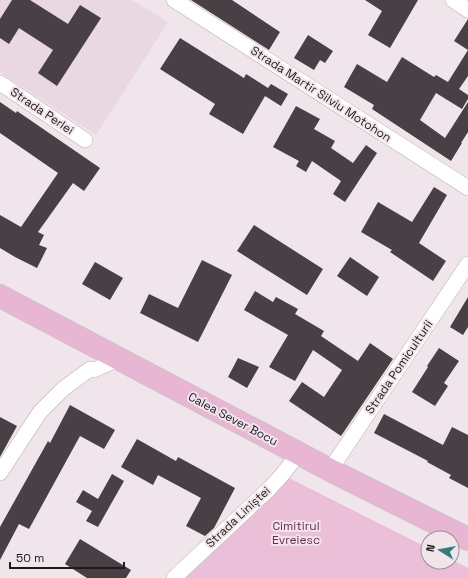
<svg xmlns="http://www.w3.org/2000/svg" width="468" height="578" font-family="'Space Grotesk',sans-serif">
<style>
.built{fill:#e9d7e1}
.green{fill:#eabfd7}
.building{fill:#484044}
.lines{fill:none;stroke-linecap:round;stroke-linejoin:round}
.minor-casing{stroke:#bcb2b7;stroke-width:16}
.primary-casing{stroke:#c9c8c9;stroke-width:24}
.minor{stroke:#fff;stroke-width:15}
.primary{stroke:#e8b5d3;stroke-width:22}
.labels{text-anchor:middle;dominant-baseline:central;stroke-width:4;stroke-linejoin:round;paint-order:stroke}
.street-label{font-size:12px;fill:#1d1a1c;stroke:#f0e5eb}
.park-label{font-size:12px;fill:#6f2656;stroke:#f0e5eb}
</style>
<rect width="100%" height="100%" fill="#f0e5eb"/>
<path class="built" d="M0,0h132l36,22 -72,113 -96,-63z"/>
<path class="green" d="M287,477l141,71v14h24v-2l16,8v10h-287z"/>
<path class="building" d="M12,0h18l38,24 12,-19 21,13 -44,68 -19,-13 15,-23 -34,-22 -10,16 -9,-6v-19z
M191,0h41l48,32 -11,18z
M365,0h53l-28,48 -22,-13 14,-24z
M468,19v57l-9,13 9,6v4l-6,10 -26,-16 -16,27 25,18 23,-36v30l-7,11h1l-11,18 -79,-52 2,-4 -30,-18 13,-23 30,18 15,-25 32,20 2,-2 12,7 20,-32 -14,-9z
M308,35l25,16 -8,12 -5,-3 -6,10 -20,-12z
M180,38l64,40 2,-4 22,14 3,-4 17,10 -7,12 -16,-10 -22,38 -34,-20 6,-10 -55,-35z
M0,102l16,11 1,-2 83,57 -16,23 -11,-8 -35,49 6,3 -5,10 8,3 -10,20 -22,-11 -15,-9v-33l21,12 37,-54 -58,-40z
M296,106l24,13 -6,10 21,12 -4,7 22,15 13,-18 11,8 -32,49 -12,-8 8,-13 -29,-20 -6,11 -10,-6 3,-5 -26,-14z
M434,187l13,8 -28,48 27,18 -13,20 -43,-29 2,-2 -31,-18 17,-30 34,20z
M254,225l69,44 -16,26 -70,-44z
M350,257l29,20 -12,19 -30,-20z
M202,260l30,15 -34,67 -58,-29 9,-19 29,14z
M95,262l28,16 -13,22 -28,-16z
M255,291l18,11 3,-5 22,12 -3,5 29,17 -3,5 37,25 12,-18 23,16 -52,77 -52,-35 13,-19 22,15 18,-27 -29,-20 -18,31 -26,-14 19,-32 -44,-25z
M468,297v30l-5,8 -13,-8z
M439,348l20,13 -15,22 4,3 -13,20 -23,-14 16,-25 -1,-1z
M238,358l21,9 -12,21 -19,-11z
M70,405l45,25 -11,19 -24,-13 -51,93 -10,-5 -19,36v-33l48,-86 2,2z
M384,414l59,31 9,-18 16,8v53l-19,-10 2,-3 -24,-13 1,-1 -54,-28z
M0,417l17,9 -17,31z
M137,439l39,22 2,-4 57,31 -21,40 -9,8 -19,-10 15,-28 -43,-23 -5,10 -32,-18z
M112,474l12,7 -26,46 -12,-6 6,-10 -16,-9 7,-12 15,9z
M80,539l51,31 -5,8h-39l-22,-14z"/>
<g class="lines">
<g class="minor-casing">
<path id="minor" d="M174,0l294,188
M453,0l15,10
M0,83l85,57
M330,470l138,-206
M0,473l40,-61 23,-23 27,-20 4,1 24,-11
M174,578l96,-90 12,-13 17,-22"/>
</g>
<g class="primary-casing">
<path id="primary" d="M0,296l330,174 138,69"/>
</g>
<use href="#minor" class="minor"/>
<use href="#primary" class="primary"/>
</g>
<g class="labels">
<g class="street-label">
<text transform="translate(321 94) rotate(33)">Strada Martir Silviu Motohon</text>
<text transform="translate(42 111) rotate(34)">Strada Perlei</text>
<text transform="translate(399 367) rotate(-56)">Strada Pomiculturii</text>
<text transform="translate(233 419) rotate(28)">Calea Sever Bocu</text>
<text transform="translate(238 517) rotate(-43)">Strada Liniștei</text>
</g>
<g class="park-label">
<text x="296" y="526">Cimitirul<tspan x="296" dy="14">Evreiesc</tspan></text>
</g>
</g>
<g transform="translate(440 550) rotate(281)"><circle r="19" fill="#f0e5eb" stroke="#9c9498"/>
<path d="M0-3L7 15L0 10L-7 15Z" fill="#347d79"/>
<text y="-6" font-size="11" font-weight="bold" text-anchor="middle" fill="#1d1a1c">N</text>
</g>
<path d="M10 562v6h114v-6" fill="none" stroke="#1d1a1c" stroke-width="2"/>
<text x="16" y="562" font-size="12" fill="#1d1a1c" stroke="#f0e5eb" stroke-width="3" paint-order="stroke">50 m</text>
</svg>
